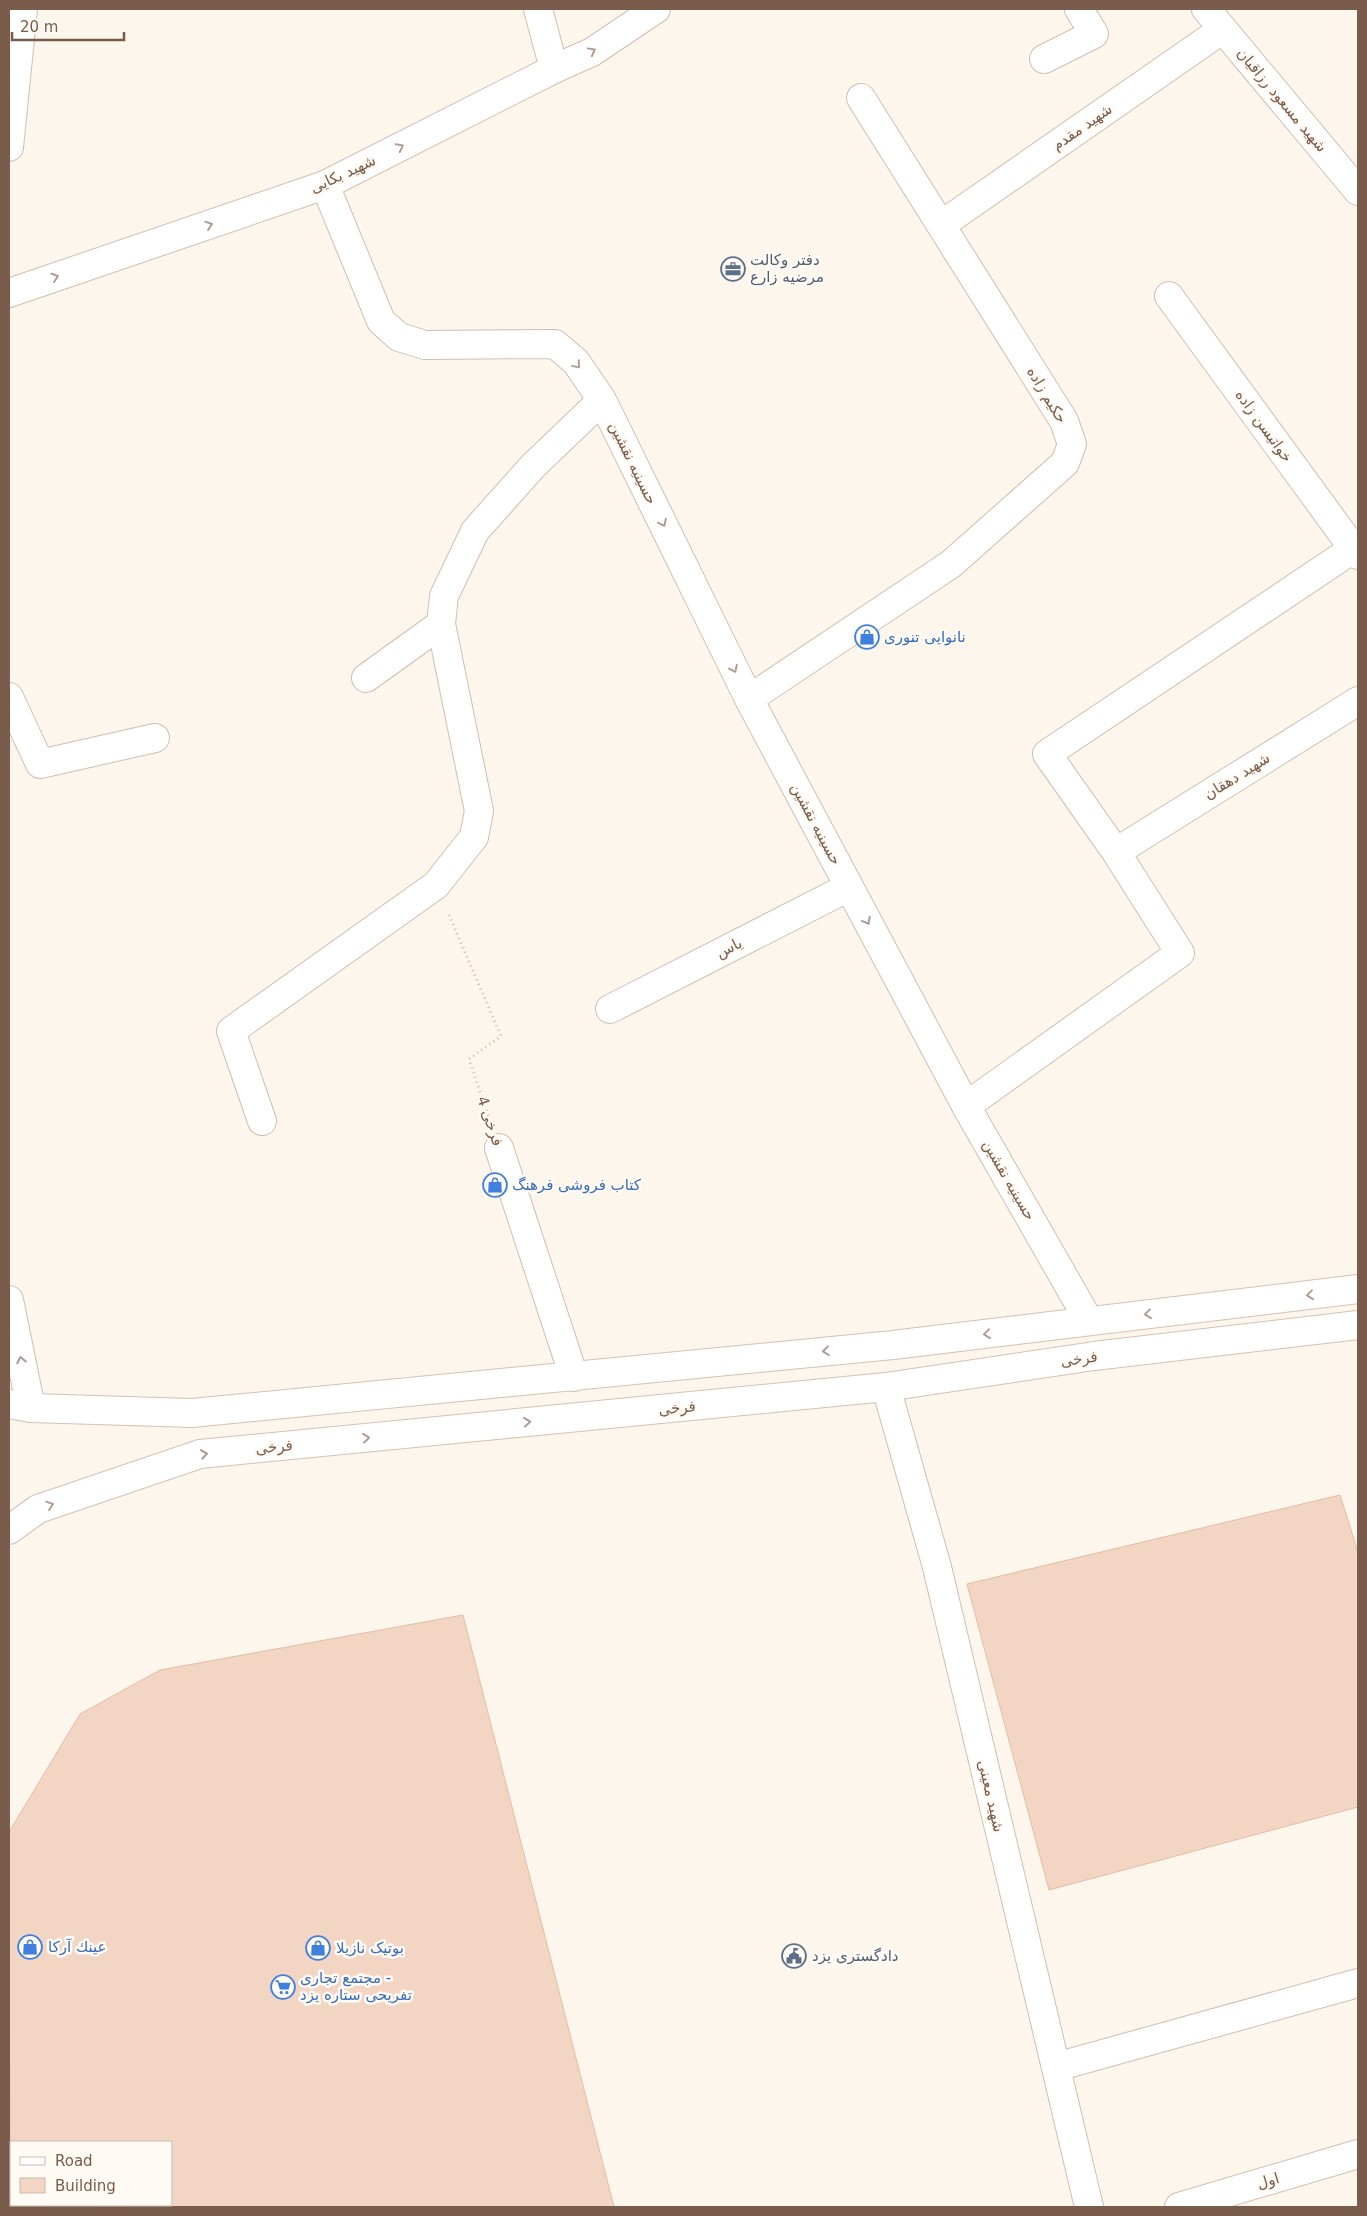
<svg xmlns="http://www.w3.org/2000/svg" width="1367" height="2216" font-family="'DejaVu Sans',Cairo,sans-serif">
<style>
.building{fill:#f3d5c3;stroke:#e6bba3;fill-rule:evenodd}
.lines{fill:none;stroke-linecap:round;stroke-linejoin:round}
.street-casing{stroke:#d1beb0;stroke-width:30}
.secondary-casing{stroke:#d6c0b0;stroke-width:30}
.path{stroke:#d9b8a5;stroke-width:3;stroke-dasharray:1 4;stroke-linecap:butt}
.street{stroke:#fff;stroke-width:28}
.secondary{stroke:#fff;stroke-width:28}
.oneway{stroke:#af9d94}
.labels{text-anchor:middle;dominant-baseline:central;stroke-width:5;stroke-linejoin:round;paint-order:stroke}
.street-label{font-size:15px;fill:#7a5c4d;stroke:#fffaf3}
.service-label{font-size:15px;fill:#4e5e75;stroke:#fffaf3;text-anchor:start}
.shop-label{font-size:15px;fill:#366cbe;stroke:#fffaf3;text-anchor:start}
</style>
<rect width="100%" height="100%" fill="#fdf6ec"/>
<path class="building" d="M1340,1495l18,57v255l-309,83 -82,-306z
M463,1615l151,592h-604l-1,-375 71,-118 80,-44zM11,2142h160v63h-160z"/>
<g class="lines">
<g class="street-casing">
<path id="street" d="M538,9l16,60
M1206,9l152,182
M1044,59l50,-25 -15,-25
M9,147l14,-138
M325,185l56,136 18,16 26,8 130,-1 21,18 26,38 147,299 217,407 123,215
M941,225l282,-196
M9,293l316,-108 229,-116 38,-17 64,-43
M1169,296l189,259
M366,678l75,-54
M9,697l31,67 115,-26
M749,699l202,-135 114,-101 7,-19 -8,-23 -203,-323
M1116,852l242,-151
M610,1009l239,-122
M966,1106l214,-153 -64,-101 -69,-98 306,-205
M262,1121l-31,-90 205,-146 38,-48 5,-26 -38,-187 3,-28 31,-65 58,-65 69,-66
M499,1148l75,229
M9,1300l22,108
M886,1387l51,180 152,640
M1056,2067l302,-84
M1179,2207l179,-53"/>
</g>
<g class="secondary-casing">
<path id="secondary" d="M9,1404l22,4 161,5 701,-68 465,-56
M9,1530l29,-21 162,-55 686,-67 208,-31 264,-31"/>
</g>
<path class="path" d="M449,915l52,121 -32,23 20,59"/>
<use href="#street" class="street"/>
<use href="#secondary" class="secondary"/>
</g>
<defs><path id="oneway-chevron" d="M-2-3.5L2.5 0L-2 3.5" fill="none" stroke-width="1.6" stroke-linecap="round" stroke-linejoin="round" transform="scale(1.25)"/></defs>
<g class="oneway">
<use href="#oneway-chevron" transform="translate(592 51) rotate(-29)"/>
<use href="#oneway-chevron" transform="translate(400 147) rotate(-27)"/>
<use href="#oneway-chevron" transform="translate(209 225) rotate(-19)"/>
<use href="#oneway-chevron" transform="translate(55 277) rotate(-19)"/>
<use href="#oneway-chevron" transform="translate(577 365) rotate(50)"/>
<use href="#oneway-chevron" transform="translate(663 523) rotate(64)"/>
<use href="#oneway-chevron" transform="translate(734 669) rotate(64)"/>
<use href="#oneway-chevron" transform="translate(867 921) rotate(62)"/>
<use href="#oneway-chevron" transform="translate(1310 1295) rotate(173)"/>
<use href="#oneway-chevron" transform="translate(1148 1314) rotate(173)"/>
<use href="#oneway-chevron" transform="translate(987 1334) rotate(173)"/>
<use href="#oneway-chevron" transform="translate(826 1351) rotate(174)"/>
<use href="#oneway-chevron" transform="translate(21 1360) rotate(-102)"/>
<use href="#oneway-chevron" transform="translate(527 1422) rotate(-6)"/>
<use href="#oneway-chevron" transform="translate(366 1438) rotate(-6)"/>
<use href="#oneway-chevron" transform="translate(204 1454) rotate(-9)"/>
<use href="#oneway-chevron" transform="translate(50 1505) rotate(-19)"/>
</g>
<defs>
<g id="office-ring" transform="scale(1.25)"><circle r="9.5" fill="#fffaf3" stroke="#5c6f8a" stroke-width="1.5"/><path d="M-6-3h4V-5.5h4V-3h4V5H-6ZM-1-4.5V-3h2v-1.5ZM-6 0V1H6V0Z" fill="#5c6f8a"/></g>
<g id="shop-ring" transform="scale(1.25)"><circle r="9.5" fill="#fffaf3" stroke="#3f7fe0" stroke-width="1.5"/><path d="M-5-2.5h2.3a2.7 3.5 0 0 1 5.4 0H5L5.5 6h-11ZM-1.5-2.5h3a1.5 2.3 0 0 0-3 0Z" fill="#3f7fe0"/></g>
<g id="civic-ring" transform="scale(1.25)"><circle r="9.5" fill="#fffaf3" stroke="#5c6f8a" stroke-width="1.5"/><path d="M-.6-6.5H3V-4.5H.6V-3L4-1V1h2V6H-6V1h2V-1L-.6-3ZM-1.2 2.5V6h2.4V2.5Z" fill="#5c6f8a"/></g>
<g id="supermarket-ring" transform="scale(1.25)"><circle r="9.5" fill="#fffaf3" stroke="#3f7fe0" stroke-width="1.5"/><path d="M-6-5.5h2.5l.6 2H6L4.5 2H-2.5L-4.4-4H-6ZM-1.5 3.2a1.3 1.3 0 1 0 .1 0ZM3 3.2a1.3 1.3 0 1 0 .1 0Z" fill="#3f7fe0"/></g>
</defs>
<g fill-rule="evenodd">
<use href="#office-ring" x="733" y="269"/>
<use href="#shop-ring" x="867" y="637"/>
<use href="#shop-ring" x="495" y="1185"/>
<use href="#shop-ring" x="30" y="1947"/>
<use href="#shop-ring" x="318" y="1948"/>
<use href="#civic-ring" x="794" y="1956"/>
<use href="#supermarket-ring" x="283" y="1987"/>
</g>
<g class="labels">
<g class="street-label">
<text transform="translate(1282 100) rotate(50)">شهید مسعود رزاقیان</text>
<text transform="translate(1082 127) rotate(-35)">شهید مقدم</text>
<text transform="translate(343 174) rotate(-25)">شهید بکایی</text>
<text transform="translate(1047 395) rotate(59)">حکیم زاده</text>
<text transform="translate(1264 426) rotate(54)">خواتیسن زاده</text>
<text transform="translate(633 463) rotate(64)">حسینیه نقشین</text>
<text transform="translate(1237 776) rotate(-32)">شهید دهقان</text>
<text transform="translate(816 824) rotate(62)">حسینیه نقشین</text>
<text transform="translate(729 948) rotate(-27)">یاس</text>
<text transform="translate(490 1121) rotate(71)">فرخی 4</text>
<text transform="translate(1009 1180) rotate(60)">حسینیه نقشین</text>
<text transform="translate(1079 1359) rotate(-8)">فرخی</text>
<text transform="translate(677 1408) rotate(-6)">فرخی</text>
<text transform="translate(274 1447) rotate(-6)">فرخی</text>
<text transform="translate(991 1796) rotate(77)">شهید معینی</text>
<text transform="translate(1268 2181) rotate(-17)">اول</text>
</g>
<g class="service-label">
<text x="750" y="260">دفتر وکالت<tspan x="750" dy="17">مرضیه زارع</tspan></text>
<text x="812" y="1956">دادگستری یزد</text>
</g>
<g class="shop-label">
<text x="884" y="637">نانوایی تنوری</text>
<text x="512" y="1185">کتاب فروشی فرهنگ</text>
<text x="48" y="1947">عينك آركا</text>
<text x="336" y="1948">بوتیک نازیلا</text>
<text x="300" y="1978">مجتمع تجاری -<tspan x="300" dy="17">تفریحی ستاره یزد</tspan></text>
</g>
</g>
<rect width="1367" height="2216" fill="none" stroke="#7a5c4d" stroke-width="20"/>
<rect x="10" y="2141" width="162" height="65" fill="#fffaf3" stroke="#cabbb1"/>
<rect x="20" y="2157" width="25" height="8" fill="#ffffff" stroke="#cabbb1"/>
<text x="55" y="2166" font-size="15" fill="#7a5c4d">Road</text>
<rect x="20" y="2178" width="25" height="15" fill="#f3d5c3" stroke="#cabbb1"/>
<text x="55" y="2191" font-size="15" fill="#7a5c4d">Building</text>
<path d="M12 32v8h112v-8" fill="none" stroke="#7a5c4d" stroke-width="2.5"/>
<text x="20" y="32" font-size="15" fill="#7a5c4d" stroke="#fffaf3" stroke-width="4" paint-order="stroke">20 m</text>
</svg>
